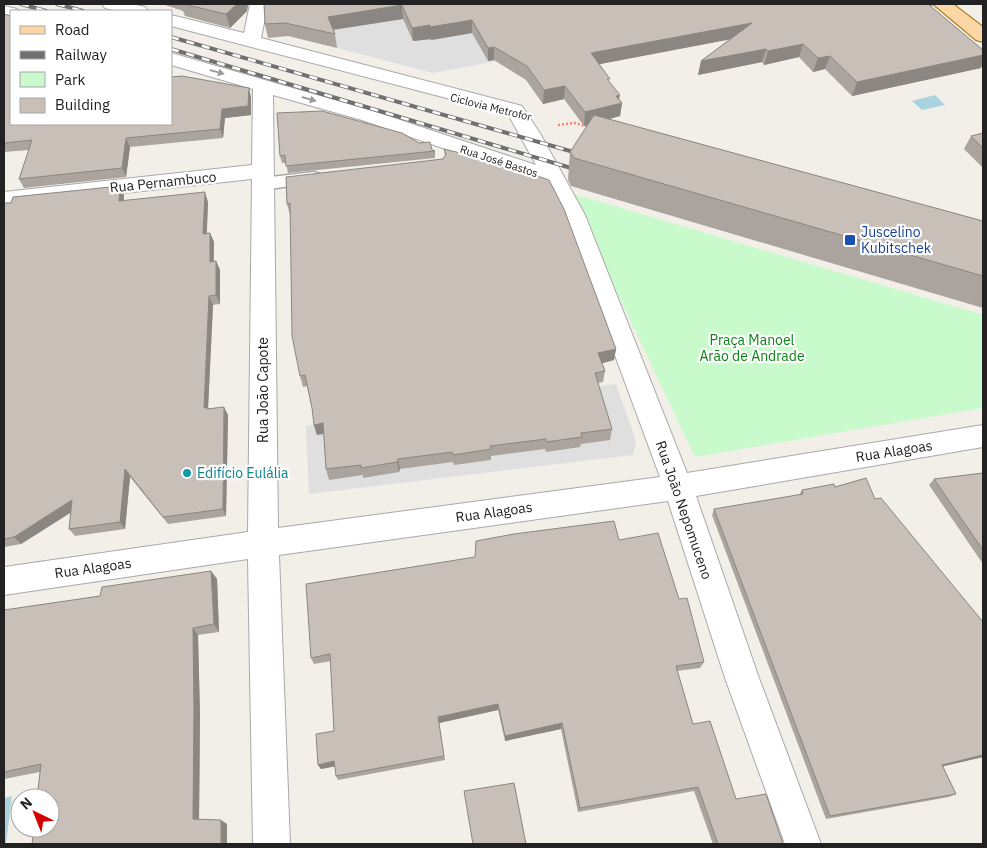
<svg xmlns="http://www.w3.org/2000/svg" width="987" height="848" font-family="'IBM Plex Sans',sans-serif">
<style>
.residential{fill:#e0dfdf}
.park{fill:#c8facc}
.water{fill:#aad3df}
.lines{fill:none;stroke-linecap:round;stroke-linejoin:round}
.lane-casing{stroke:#a9a9a9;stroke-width:3}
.street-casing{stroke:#a9a9a9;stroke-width:2}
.primary-casing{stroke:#a06b00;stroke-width:2}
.path{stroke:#fa8072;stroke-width:2.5;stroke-dasharray:2 2;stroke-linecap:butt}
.lane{fill:#fff;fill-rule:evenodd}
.street{fill:#fff;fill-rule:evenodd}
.primary{fill:#fcd6a4;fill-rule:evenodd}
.rail-casing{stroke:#707070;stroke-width:4}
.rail{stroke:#fff;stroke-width:2.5;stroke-dasharray:8;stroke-linecap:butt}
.wall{fill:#aba49e}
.shaded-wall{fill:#8b8681}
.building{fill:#c7bfb8;stroke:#8b8681}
.oneway{fill:#9c9c9c}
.transit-dot{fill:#1a4fb4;stroke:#fff;stroke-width:2}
.culture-dot{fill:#0f9aa8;stroke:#fff;stroke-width:2}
.labels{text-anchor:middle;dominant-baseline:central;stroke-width:4.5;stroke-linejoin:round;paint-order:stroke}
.far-street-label{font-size:11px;fill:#222;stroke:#fff}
.street-label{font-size:14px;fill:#222;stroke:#fff}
.transit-label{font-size:14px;fill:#164399;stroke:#fff;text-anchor:start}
.park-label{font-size:14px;fill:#0c8416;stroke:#fff}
.culture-label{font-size:14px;fill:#0d838f;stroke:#fff;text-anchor:start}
</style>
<rect width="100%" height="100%" fill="#f2efe9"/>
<path class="residential" d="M506,4l203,17 -276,52 -96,-25 -6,-18z
M616,384l20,57 -3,14 -324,39 -3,-68z"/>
<path class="park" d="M570,193l413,122v93l-288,49z"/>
<path class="water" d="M935,95l10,10 -23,5 -10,-9z
M12,796l-6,48h-2v-46z"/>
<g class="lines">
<g class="lane-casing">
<path id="lane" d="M314,172l6,2 2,4 -2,4 -58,8 -6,-2 -3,-4 3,-4 6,-2z"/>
</g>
<g class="street-casing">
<path id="street" d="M102,4h30l13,3 3,4h-30l-13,-3z
M250,4h18l-7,34 261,68 19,29 44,80 102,258 296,-48v22l-287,49 63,182 62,166h-36l-60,-166 -57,-177 -389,54 11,289h-37l-5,-285 -244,36v-28l244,-35 4,-353 -248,27v-14l248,-27 1,-76 -82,-24v-12l205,59 160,53 -28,-51 -337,-88v-11l73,18zM273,95l89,25 184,64 19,36 95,257 -382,51z
M4,6l13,3 2,2h-8v7l-7,-1z"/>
</g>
<g class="primary-casing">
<path id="primary" d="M933,4h20l30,23v15l-7,-2z"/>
</g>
<path class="path" d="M558,125l17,-2 14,4"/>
<use href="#lane" class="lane"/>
<use href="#street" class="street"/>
<use href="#primary" class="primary"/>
<g class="rail-casing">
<path id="rail" d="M21,4l25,7
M57,4l26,7
M171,37l413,118
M171,49l410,122"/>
</g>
<use href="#rail" class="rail"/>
</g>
<path class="wall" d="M162,4h86l-1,7 -17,17 -45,-12 -2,-5z
M264,4h669l-1,2h-1l50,62 -129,28 -27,-27 -12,3 -14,-15 -35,8 -2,-3 -64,13 3,-14 29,-22 -131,25 20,35 3,4 -2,13 -11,3 374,102v87l-412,-122 -3,-6 2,-28 18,-27 -4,1 -20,-27 -21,5 -17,-24 -32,-20 -6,1 -16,-28 -41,7v-1l-18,2 -10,-22 -70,11 2,4 2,14 -49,-12 -20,2 -3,-14z
M4,14l7,110 240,-27v18l-26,3 -2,20 -93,9 -4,30 -102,11 -5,-9 10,-29 -25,2z
M983,133v35l-19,-19 7,-13z
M444,149l172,200 -2,11 -12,3 3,8 -2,11 -5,1 14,46 -2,11 -29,4 -1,3 -34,5 -1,-3 -54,7v4l-37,5 -1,-3 -53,7 -1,3 -36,6v-3l-34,5 -3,-11 -2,-35 -7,1 -3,-10 -2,-17 -5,-22 -4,1 -3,-11 -10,-161 -3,-11 156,-45 2,-3z
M432,150l3,1v7l-147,15 -2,-10h-4l-2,-7z
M124,195v6l84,1 -1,31h3l4,9v20l2,-1 4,9v34l-7,1 -5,103 1,1 19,6 -2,101 -58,8 -38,-47 -5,52 -50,7 -6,-7 2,-17 -50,32 -17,3v-344z
M983,473v91l-54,-79 5,-6z
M835,487l40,12 108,123v135l-40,9 13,28 -7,3 -123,22 -114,-304 2,-6 85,-14 3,-5z
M619,540l60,59 25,63 -4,6 -23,3 16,53 43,75 47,45h-70l-19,-53 -116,21 -17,-83 -56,12 -7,-31 -59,13 6,37 -107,20 -2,-4 -1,-10 -14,3 -3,-4 16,-34 -3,-70 -17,3 -3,-6z
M211,571l6,8 2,53 -21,3 2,80 -1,104 28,5v20l-187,-72 -36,7v-169l96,-14z"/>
<path class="shaded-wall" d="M237,4h11l-1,7 -17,17 -4,-14z
M402,5l1,14 -72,11 -3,-13z
M472,20v13l-41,7 -1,-13z
M752,23l-4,13 -158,30 1,-13z
M430,25l1,14 -18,2 -1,-13z
M803,44l-4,13 -35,8 4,-14z
M494,47v13l-6,1v-13z
M766,49l-4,13 -64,13 3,-14z
M983,55v9l-2,4 -129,28 5,-14z
M830,56l-5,13 -12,3 5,-14z
M565,86l-1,13 -21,5 1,-14z
M249,88l2,9v18l-26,3 -2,20 -3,-9 2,-20z
M620,95l-2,9 4,-1 -2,13 -36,10 1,-14 31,-16z
M126,138l4,9 -4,30 -4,-9z
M120,186l4,9 -1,15 -4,-9z
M205,192l3,10 -2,41 -3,-9z
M210,233l4,9 -1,29 -3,-9z
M216,261l4,9v34l-4,-9z
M209,296l4,9 -5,103 4,7 -8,-7z
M616,349l-2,11 -18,5 2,-12z
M224,407l4,8 -2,101 -3,-7z
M323,423l3,10 -9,2 -3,-10z
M398,459l2,10 -1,3 -2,-10z
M125,469l5,8 -5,52 -5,-7z
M72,500l6,8 -57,36 -7,-7z
M211,571l6,8 2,53 -5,-8z
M193,628l5,7 2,80 -1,108 -6,-4z
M498,704v6l-59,13 6,37 -7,-43z
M562,723l-1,6 -56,12v-5z
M983,755v2l-47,11 6,-3z
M334,761l3,5 -16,3 -3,-4z
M221,820l6,4v20h-6z"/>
<path class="building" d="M183,4h54l-11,10z
M264,4h664l55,46v5l-126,27 -27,-26 -12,2 -15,-14 -35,7 -2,-2 -65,12 51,-38 -161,30 19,26h-3l13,16 -4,1 6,7 -37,9 -20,-26 -21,4 -17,-24 -33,-19 -6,1 -16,-28 -42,7v-2l-18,3 -10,-23 -74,12 7,17 -50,-11 -20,1z
M4,14l7,2v108h160v-47l11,-1 67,12 -1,18 -26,3 -2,20 -94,9 -4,30 -103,11 13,-39 -28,3z
M322,111l80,22 17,10 11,-1 2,8 3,1 -149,15 -1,-11 -5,1 -3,-43z
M594,115l389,106v55l-409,-118 -4,-6z
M983,133v15l-12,-12z
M444,149l53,13 52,18 15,29 52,140 -18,4 7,18 -10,2 17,56 -31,4 1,4 -36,5v-3l-56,7 1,3 -38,6 -1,-3 -54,7 -1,3 -36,6v-3l-35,4 -3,-46 -9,2 -2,-17 -7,-33 -5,1 -8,-40 -2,-133 -3,1 -1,-27 157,-18 3,-5z
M120,186l-1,15 86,-9 -2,42 7,-1v29l6,-1v34l-7,1 -5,112 4,-1 -1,2 17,-2 -1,102 -60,8 -38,-48 -5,53 -51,7 3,-29 -58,37 -10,2v-336h7l2,-6z
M983,473v77l-49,-71z
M866,478l9,21 6,-1 102,124v133l-41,10 14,29 -126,22 -116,-307 89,-15 -1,-4 32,-6 1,3z
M614,521l5,19 39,-7 21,66 8,-1 17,64 -28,4 17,58 17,-3 26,78 30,-5 17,50h-65l-20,-57 -118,21 -18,-85 -57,13 -7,-32 -60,13 6,39 -108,20 -2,-15 -16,4 -2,-31 18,-3 -4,-77 -19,4 -5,-74 169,-27 1,-16 38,-7z
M211,571l3,53 -21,4 1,81 -1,110 28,1v24h-189l2,-16h16v-30h-13l4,-34 -37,8v-162l96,-14 2,-9z
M514,783l12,61h-53l-9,-53z"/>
<defs><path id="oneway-solid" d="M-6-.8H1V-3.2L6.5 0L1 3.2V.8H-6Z" transform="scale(1.25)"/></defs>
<g class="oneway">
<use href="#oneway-solid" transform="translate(217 72) rotate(16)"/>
<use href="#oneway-solid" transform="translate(309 99) rotate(16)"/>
</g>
<rect class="transit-dot" x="844" y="234" width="12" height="12" rx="2.5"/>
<circle class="culture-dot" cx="187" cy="473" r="5"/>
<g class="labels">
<g class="far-street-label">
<text transform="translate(491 107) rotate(14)">Ciclovia Metrofor</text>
<text transform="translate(499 161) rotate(18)">Rua José Bastos</text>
</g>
<g class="street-label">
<text transform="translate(163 182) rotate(-6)">Rua Pernambuco</text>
<text transform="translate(263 390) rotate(-90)">Rua João Capote</text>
<text transform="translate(894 451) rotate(-9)">Rua Alagoas</text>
<text transform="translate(684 510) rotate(71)">Rua João Nepomuceno</text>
<text transform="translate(494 512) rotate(-8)">Rua Alagoas</text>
<text transform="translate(93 568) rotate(-8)">Rua Alagoas</text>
</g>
<g class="transit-label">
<text x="861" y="232">Juscelino<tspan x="861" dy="16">Kubitschek</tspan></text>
</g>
<g class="park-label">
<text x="752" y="340">Praça Manoel<tspan x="752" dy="16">Arão de Andrade</tspan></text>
</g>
<g class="culture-label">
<text x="197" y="473">Edifício Eulália</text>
</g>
</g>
<rect width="987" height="848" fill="none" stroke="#222222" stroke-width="10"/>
<rect x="10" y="10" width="162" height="115" fill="#ffffff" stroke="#a7a7a7"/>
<rect x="20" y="26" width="25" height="8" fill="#fcd6a4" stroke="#a7a7a7"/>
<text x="55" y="35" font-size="15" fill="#222222">Road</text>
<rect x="20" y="51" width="25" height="8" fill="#707070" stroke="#a7a7a7"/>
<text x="55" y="60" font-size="15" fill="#222222">Railway</text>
<rect x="20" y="72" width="25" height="15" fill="#c8facc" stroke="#a7a7a7"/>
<text x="55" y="85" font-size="15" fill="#222222">Park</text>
<rect x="20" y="98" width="25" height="15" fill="#c7bfb8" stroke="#a7a7a7"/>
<text x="55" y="110" font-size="15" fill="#222222">Building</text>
<g transform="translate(35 813) rotate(317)"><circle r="24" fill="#ffffff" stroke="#a7a7a7"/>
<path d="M0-4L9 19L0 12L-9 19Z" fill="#d40000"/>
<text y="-8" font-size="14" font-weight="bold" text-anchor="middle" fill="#222222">N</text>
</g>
</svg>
